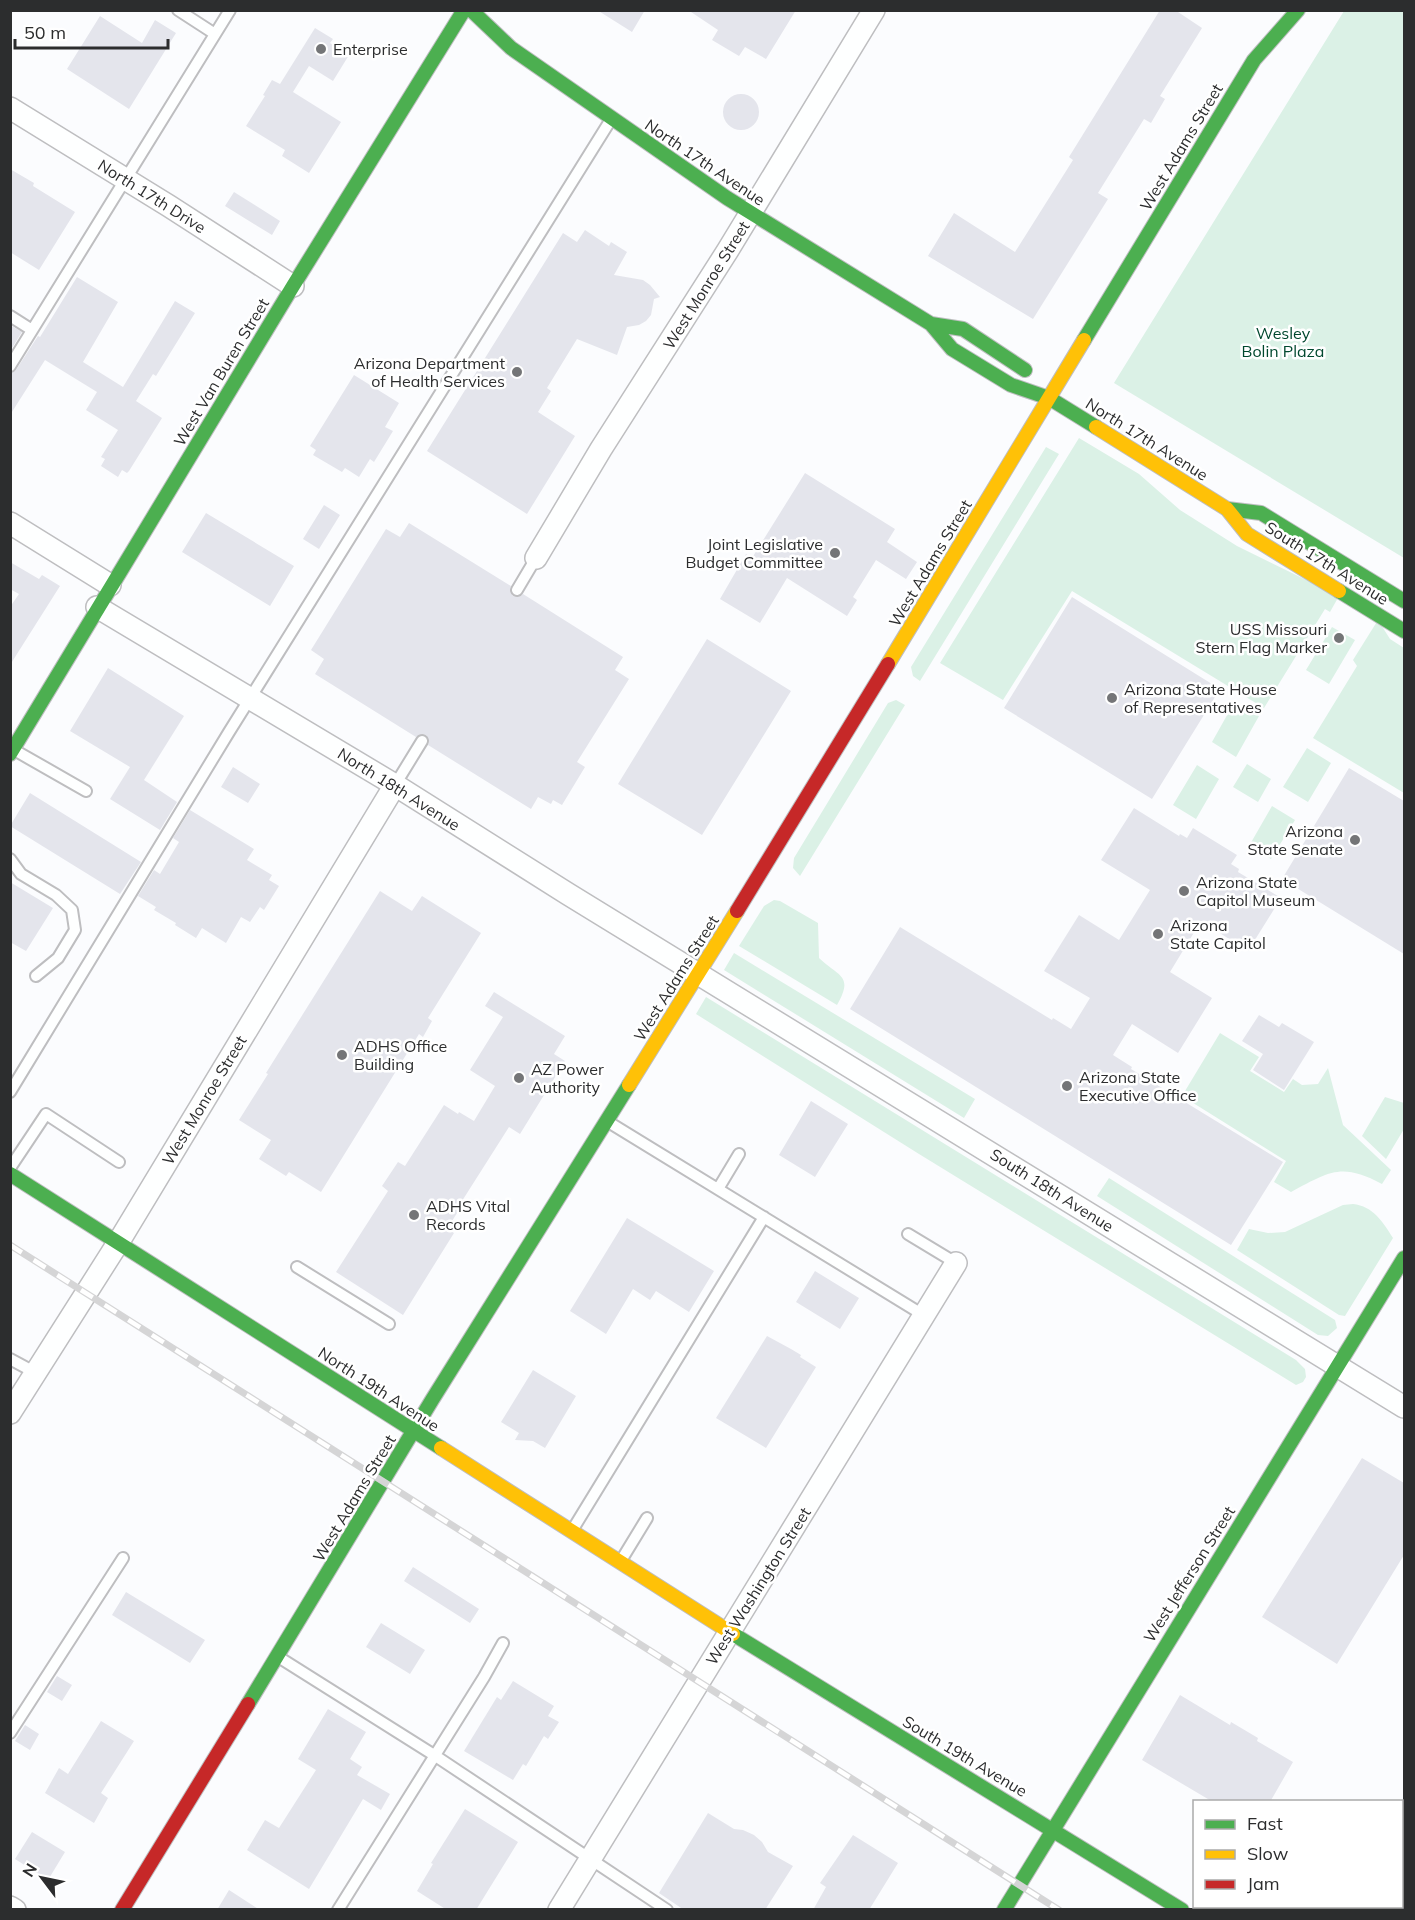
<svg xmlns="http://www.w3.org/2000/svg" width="1415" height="1920" font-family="Mulish,sans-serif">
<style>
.green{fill:#dbf1e6}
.building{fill:#e4e5ec}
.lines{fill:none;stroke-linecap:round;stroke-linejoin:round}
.lane-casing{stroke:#bebec0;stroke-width:14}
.street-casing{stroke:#bebec0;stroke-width:24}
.fast-casing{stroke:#bebec0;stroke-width:16}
.slow-casing{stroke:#bebec0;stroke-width:16}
.jam-casing{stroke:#bebec0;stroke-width:16}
.lane{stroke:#feffff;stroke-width:10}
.street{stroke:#feffff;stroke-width:21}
.fast{stroke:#4caf50;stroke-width:14}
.slow{stroke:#ffc107;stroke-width:14}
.jam{stroke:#c62828;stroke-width:14}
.rail-casing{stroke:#d5d5d6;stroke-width:7}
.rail{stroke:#fff;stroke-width:4.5;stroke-dasharray:14;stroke-linecap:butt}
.poi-dot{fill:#747577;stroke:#fff;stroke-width:2}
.labels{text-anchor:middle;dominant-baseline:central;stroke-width:5;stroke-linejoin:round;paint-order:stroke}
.poi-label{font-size:16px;fill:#2c2d2e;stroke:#fff;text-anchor:start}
.street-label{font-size:16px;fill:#2c2d2e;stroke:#fff}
.park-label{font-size:16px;fill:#00482e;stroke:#fff}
</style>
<rect width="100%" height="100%" fill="#fbfcfe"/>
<path class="green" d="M1344,11h60v547l-290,-175z
M1079,438l60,36 41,36 57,36 102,50 -9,16 -5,-3 -61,99 -192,-117 -69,109 -63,-37z
M1046,447l13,7 -139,227 -7,-5 -2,-9z
M1378,620l12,19 14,9v145l-91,-55 44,-72 -4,-6z
M1332,627l23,13 -26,44 -23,-14z
M896,700l9,5 -105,171 -7,-8 1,-10 94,-155z
M1235,701l24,15 -23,41 -24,-15z
M1307,748l24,15 -23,39 -25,-15z
M1247,764l24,15 -13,23 -25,-15z
M1197,765l22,14 -23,40 -23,-14z
M1272,806l23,14 -24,39 -22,-13z
M774,900l6,1 38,22 1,35c20,19 35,17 18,47l-98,-59 25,-40z
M734,953l241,146 -11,19 -240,-148z
M706,997l590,363 9,9 1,8 -3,5 -7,3 -377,-231 -223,-140z
M1220,1033l39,24 -9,14 34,21 9,-13 9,6 16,-1 10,-16 15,57 48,45 -9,14c-41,-22 -53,-12 -91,8l-17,-10 12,-21 -104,-65z
M1385,1097l19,6v26l-18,30 -24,-23z
M1109,1178l226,142 2,8 -9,8 -10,-1 -221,-139z
M1353,1204c20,2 30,18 40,34l-48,78 -6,-1 -102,-65 12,-21 19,4 17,-1 58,-27z"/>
<path class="building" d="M597,10h48l-13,22z
M688,10h108l-30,49 -21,-12 -6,9 -27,-16 6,-10z
M1160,10h15l27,18 -42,68 5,3 -14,24 -7,-4 -46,74 10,6 -75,120 -105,-63 26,-43 61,39 58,-92 -4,-3z
M100,16l42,27 13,-23 21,13 -47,76 -62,-40z
M315,28l18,11 -3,4 19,12 -16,26 -24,-15 -16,26 48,30 -32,51 -27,-17 3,-6 -39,-24 19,-30 -2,-1 9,-15 8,4z
M723 112a18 18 0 1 1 36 0a18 18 0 1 1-36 0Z
M10,169l24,14 -1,3 42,26 -36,58 -29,-18z
M234,192l46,29 -8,14 -47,-29z
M585,230l24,16 2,-4 16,10 -13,23 29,5 7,5 10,12 -6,2 -3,16 -5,6 -7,4 -12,2 -10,28 -40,-16 -30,49 4,3 -13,21 37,24 -48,78 -100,-63 136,-218 14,9z
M77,277l41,25 -35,60 40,25 52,-86 20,12 -39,63 -3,-2 -17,27 26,17 -33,53 -2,2 -5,-3 -4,7 -17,-11 4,-7 -4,-2 17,-27 -32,-20 11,-18 -52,-32 -35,55v-42l6,-3 22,-34 2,1z
M10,325l12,7 -12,19z
M354,375l45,28 -14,24 8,4 -19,31 -4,-3 -11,18 -14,-9 -3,4 -29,-17 3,-5 -6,-4z
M805,473l90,56 -8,13 30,20 -11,17 -30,-19 -23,37 4,3 -10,16 -60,-38 -27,45 -40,-24 26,-45 6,4z
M324,505l16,10 -21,34 -16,-10z
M206,513l88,53 -24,40 -88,-54z
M409,523l102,63 -1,4 3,6 4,1 6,-3 100,63 -8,13 14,9 -52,83 8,5 -23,38 -9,-5 -2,4 -13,-7 -7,12 -103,-64 1,-4 -3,-6 -4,-1 -6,3 -101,-63 9,-15 -13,-9 75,-121 14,8z
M10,562l29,17 3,-4 18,11 -50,79v-58l9,-13 -9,-5z
M1072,597l148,92 -68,110 -148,-91z
M707,639l84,52 -89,144 -84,-51z
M108,668l76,48 -40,64 33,22 -17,28 -50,-31 20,-32 -60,-36z
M233,767l27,17 -12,19 -27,-16z
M1349,768l55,33v153l-122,-75z
M30,793l111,69 -21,32 -110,-68z
M1134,808l45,28 1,-2 7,4 6,-10 44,27 -6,9 8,5 -1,3 43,26 -33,53 -47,-30 -31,51 42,26 -34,55 -46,-29 -19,31 19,12 -1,2 152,93 -52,83 -381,-236 50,-82 152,93 1,-2 18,11 19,-31 -46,-27 35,-56 40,25 31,-50 -49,-30z
M190,810l64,39 -7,11 25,15 -3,5 10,6 -15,24 -4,-3 -10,15 -9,-5 -15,26 -24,-15 -6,10 -21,-13 1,-2 -22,-13 2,-3 -18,-11 16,-26 6,4 19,-32 -6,-4z
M10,882l43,26 -27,43 -16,-9z
M380,891l32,20 10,-15 59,37 -53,85 4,3 -9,16 -4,-3 -98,158 -32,-20 -3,4 -27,-17 12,-19 -32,-20 29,-46 -2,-1z
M494,992l71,44 -11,18 11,7 -45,73 -11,-7 -47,74 2,1 -17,27 7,4 -51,82 -67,-43 52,-81 -6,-5 16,-24 7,4 39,-61 14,9 1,-2 15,9 21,-35 -25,-16 33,-53 -18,-11z
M1259,1015l20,12 3,-4 32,19 -30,48 -31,-20 10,-16 -21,-13z
M811,1101l37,23 -33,53 -36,-22z
M627,1218l87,53 -25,41 -33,-21 -6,9 -17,-11 -27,45 -36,-23z
M815,1271l44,27 -19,31 -44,-27z
M767,1336l24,13 10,6 -1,2 16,10 -50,81 -50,-30z
M533,1370l43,26 -31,52 -12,-7 -18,-1 4,-7 -18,-11z
M1362,1458l42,25v72l-67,109 -75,-47z
M413,1567l66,42 -9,14 -66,-42z
M126,1592l79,48 -15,23 -78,-48z
M381,1623l44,27 -15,24 -44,-27z
M57,1676l15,9 -10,16 -15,-9z
M513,1681l41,25 -6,10 11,6 -11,17 -4,-3 -18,30 -3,-2 -10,16 -49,-29 33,-54 4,3z
M1180,1695l50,30 1,-3 27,16 -1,3 36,21 -23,40h-57l-71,-42z
M328,1709l38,23 -16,27 12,8 -5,8 33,19 -9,16 -18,-11 -54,90 -62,-39 18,-30 14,8 37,-58 -18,-11z
M101,1721l33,20 -33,52 7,5 -14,25 -49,-30 14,-25 9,6z
M25,1725l14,9 -9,16 -15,-9z
M465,1809l53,33 -42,68h-29l-30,-19 16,-27 -2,-1z
M708,1813l26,16 9,1 11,5 8,7 6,10 25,14 -28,44h-81l-25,-17z
M32,1832l33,20 -17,28 -33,-21z
M853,1835l45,28 -29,47h-56l13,-23 -6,-4z
M229,1890l31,20h-43z"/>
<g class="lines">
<g class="lane-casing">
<path id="lane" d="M178,10l37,24
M10,316l22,14
M10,366l220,-356
M517,590l19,-32
M16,751l70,40
M395,785l27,-44
M10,859l11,15 35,21 16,15 3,20 -17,28 -22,18
M10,1092l219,-360 381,-611
M610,1123l315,193
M10,1168l36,-54 73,48
M718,1189l21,-35
M908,1234l48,29
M297,1267l92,57
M10,1359l26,14
M573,1529l191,-312
M622,1559l25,-41
M280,1658l154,97 233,155
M10,1733l113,-175
M338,1910l146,-233 19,-34"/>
</g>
<g class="street-casing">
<path id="street" d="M10,108l159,98 124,80
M10,523l100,62
M536,558l65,-109 127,-199 146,-240
M97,607l298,178 173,109 836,513
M10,1413l108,-170 277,-458
M10,1907l5,3
M559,1910l397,-647"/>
</g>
<g class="fast-casing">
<path id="fast" d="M471,10l40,38 216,150 204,126 21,25 59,36 38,13 47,29
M931,324l32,5 62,41
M1084,340l170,-280 44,-50
M1227,509l34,4 143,88
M1339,591l65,40
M10,754l283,-468 171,-276
M10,1174l431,274
M733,1634l449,276
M248,1704l184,-304 197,-315
M1004,1910l400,-652"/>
</g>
<g class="slow-casing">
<path id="slow" d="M1096,427l131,82 20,25 92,57
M888,664l196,-324
M629,1085l108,-174
M441,1448l292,186"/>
</g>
<g class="jam-casing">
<path id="jam" d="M737,911l151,-247
M122,1910l126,-206"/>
</g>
<use href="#lane" class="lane"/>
<use href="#street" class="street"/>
<use href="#fast" class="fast"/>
<use href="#slow" class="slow"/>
<use href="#jam" class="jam"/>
<g class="rail-casing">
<path id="rail" d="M10,1245l1049,665"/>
</g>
<use href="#rail" class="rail"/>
</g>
<g class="poi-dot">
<circle cx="321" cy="49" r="6"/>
<circle cx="517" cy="372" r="6"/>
<circle cx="835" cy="553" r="6"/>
<circle cx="1339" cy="638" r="6"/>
<circle cx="1112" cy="698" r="6"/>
<circle cx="1355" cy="840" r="6"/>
<circle cx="1184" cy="891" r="6"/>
<circle cx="1158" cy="934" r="6"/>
<circle cx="342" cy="1055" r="6"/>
<circle cx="519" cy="1078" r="6"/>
<circle cx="1067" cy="1086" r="6"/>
<circle cx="414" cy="1215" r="6"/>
</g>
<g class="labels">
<g class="poi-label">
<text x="333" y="49">Enterprise</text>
<text x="505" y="363" text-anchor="end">Arizona Department<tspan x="505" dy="18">of Health Services</tspan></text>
<text x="823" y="544" text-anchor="end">Joint Legislative<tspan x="823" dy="18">Budget Committee</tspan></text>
<text x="1327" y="629" text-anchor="end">USS Missouri<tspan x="1327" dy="18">Stern Flag Marker</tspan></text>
<text x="1124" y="689">Arizona State House<tspan x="1124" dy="18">of Representatives</tspan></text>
<text x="1343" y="831" text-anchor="end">Arizona<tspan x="1343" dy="18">State Senate</tspan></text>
<text x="1196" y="882">Arizona State<tspan x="1196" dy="18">Capitol Museum</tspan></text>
<text x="1170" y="925">Arizona<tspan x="1170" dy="18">State Capitol</tspan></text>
<text x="354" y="1046">ADHS Office<tspan x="354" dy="18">Building</tspan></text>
<text x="531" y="1069">AZ Power<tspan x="531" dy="18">Authority</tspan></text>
<text x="1079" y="1077">Arizona State<tspan x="1079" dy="18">Executive Office</tspan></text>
<text x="426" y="1206">ADHS Vital<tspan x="426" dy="18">Records</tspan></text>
</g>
<g class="street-label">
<text transform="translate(1181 147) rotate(-59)">West Adams Street</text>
<text transform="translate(705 162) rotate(34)">North 17th Avenue</text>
<text transform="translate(152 196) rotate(32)">North 17th Drive</text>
<text transform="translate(706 285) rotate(-58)">West Monroe Street</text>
<text transform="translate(221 372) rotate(-59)">West Van Buren Street</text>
<text transform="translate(1147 439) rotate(32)">North 17th Avenue</text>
<text transform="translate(930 563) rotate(-59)">West Adams Street</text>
<text transform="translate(1327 563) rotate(32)">South 17th Avenue</text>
<text transform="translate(399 789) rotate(32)">North 18th Avenue</text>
<text transform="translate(676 978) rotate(-58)">West Adams Street</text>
<text transform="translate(204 1100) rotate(-59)">West Monroe Street</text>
<text transform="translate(1052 1190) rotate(32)">South 18th Avenue</text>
<text transform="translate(379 1389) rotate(33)">North 19th Avenue</text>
<text transform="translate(354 1498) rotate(-59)">West Adams Street</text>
<text transform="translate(1189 1574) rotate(-58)">West Jefferson Street</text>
<text transform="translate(758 1586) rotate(-58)">West Washington Street</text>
<text transform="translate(965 1756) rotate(31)">South 19th Avenue</text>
</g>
<g class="park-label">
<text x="1283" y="333">Wesley<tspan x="1283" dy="18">Bolin Plaza</tspan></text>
</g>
</g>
<rect width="1415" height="1920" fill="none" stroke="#2c2d2e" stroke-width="24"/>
<rect x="1193" y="1800" width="210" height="108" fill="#ffffff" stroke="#ababab" stroke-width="1.5"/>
<rect x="1205" y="1820" width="30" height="9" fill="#4caf50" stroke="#ababab" stroke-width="1.5"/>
<text x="1247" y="1830" font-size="18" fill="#2c2d2e">Fast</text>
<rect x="1205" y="1850" width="30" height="9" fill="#ffc107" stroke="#ababab" stroke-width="1.5"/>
<text x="1247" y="1860" font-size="18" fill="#2c2d2e">Slow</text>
<rect x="1205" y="1880" width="30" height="9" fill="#c62828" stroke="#ababab" stroke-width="1.5"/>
<text x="1247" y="1890" font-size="18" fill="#2c2d2e">Jam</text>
<g transform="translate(42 1878) rotate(302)" stroke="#ffffff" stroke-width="4.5" paint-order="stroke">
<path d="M0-4.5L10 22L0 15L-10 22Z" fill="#2c2d2e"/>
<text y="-9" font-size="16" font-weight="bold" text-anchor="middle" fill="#2c2d2e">N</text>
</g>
<path d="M15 39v9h153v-9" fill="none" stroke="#2c2d2e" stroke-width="3"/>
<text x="24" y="39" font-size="18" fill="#2c2d2e" stroke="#ffffff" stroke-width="4.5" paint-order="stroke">50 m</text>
</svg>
